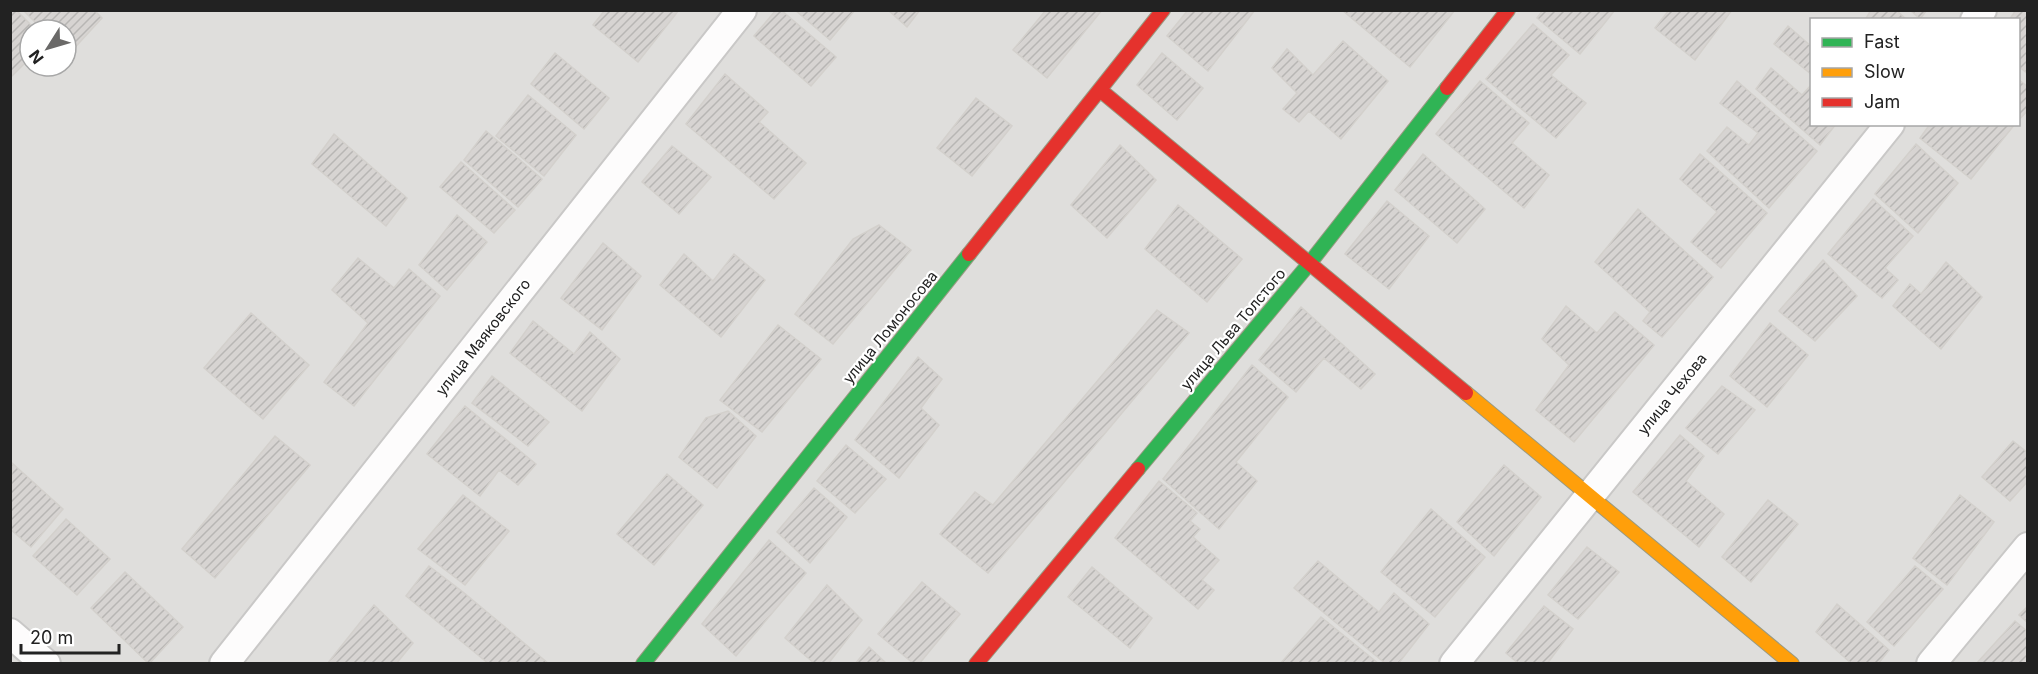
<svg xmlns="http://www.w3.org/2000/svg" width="2038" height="674" font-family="Inter,sans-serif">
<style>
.residential{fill:#dfdedc;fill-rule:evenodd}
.building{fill:url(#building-hatch);stroke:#d3d0cc;stroke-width:1.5}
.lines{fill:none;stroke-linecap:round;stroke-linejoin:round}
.street-casing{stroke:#c9c8c7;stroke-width:32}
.fast-casing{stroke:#999a82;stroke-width:16}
.slow-casing{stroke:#999a82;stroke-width:16}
.jam-casing{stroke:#999a82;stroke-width:16}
.street{stroke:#fdfcfc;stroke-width:28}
.fast{stroke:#30b455;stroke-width:14}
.slow{stroke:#ff9f0a;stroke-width:14}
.jam{stroke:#e5322d;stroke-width:14}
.labels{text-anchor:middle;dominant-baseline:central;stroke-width:4.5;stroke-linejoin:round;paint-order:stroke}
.street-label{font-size:15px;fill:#222;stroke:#fff}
</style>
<defs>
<pattern id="building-hatch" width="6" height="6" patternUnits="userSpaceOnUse" patternTransform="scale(1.5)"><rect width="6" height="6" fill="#d7d4d2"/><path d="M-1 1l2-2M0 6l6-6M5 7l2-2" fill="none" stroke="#b8b6b4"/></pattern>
</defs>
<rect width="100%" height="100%" fill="#f0eeeb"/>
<path class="residential" d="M11,11h2016v652h-2016zM1812,20h206v104h-206zM30,30h36v36h-36z"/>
<path class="building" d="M10,10h6l20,20h-6v28l-20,20z
M23,10h71l8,8 -34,37 -2,-25h-23z
M605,10h74l-41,52 -45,-37z
M776,10h5l55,47 -25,29 -57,-50z
M795,10h60l-25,30z
M888,10h32l-13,17z
M1046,10h56l-55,68 -34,-28z
M1188,10h67l-47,61 -41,-35z
M1342,10h113l-45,57z
M1543,10h72l-35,44 -43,-36z
M1669,10h63l-37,50 -40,-32z
M1871,10h25l11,10h-42z
M1910,10h17l-7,9z
M2016,10h12v64l-10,-8v-46h-9z
M1533,24l36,31 -18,20 35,28 -30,35 -70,-59z
M1788,26l24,21v28l-38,-31z
M1343,41l45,40 -47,58 -32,-28 -10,11 -16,-13 14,-16 -25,-25 15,-19 26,26z
M555,53l54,45 -25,31 -53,-45z
M1162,53l41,35 -26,32 -40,-35z
M1771,68l31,27 10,-11v40h24l-16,21 -64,-56z
M725,74l43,38 -9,10 47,41 -32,36 -88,-75z
M2018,79l10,8v23l-10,11z
M1480,81l49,42 -17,20 37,32 -25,33 -88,-74z
M1737,81l80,70 -48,57 -62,-57 20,-24 22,18 9,-12 -38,-30z
M528,95l48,40 -32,41 -48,-40z
M976,98l36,28 -40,50 -35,-28z
M1930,124h85l-44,55 -51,-41z
M486,131l56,48 -24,28 -54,-47z
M334,134l73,64 -21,28 -74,-62z
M1916,144l42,39 -40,50 -43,-39z
M1120,145l36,35 -49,58 -36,-33z
M672,146l39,31 -32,37 -37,-32z
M1423,154l62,55 -28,34 -62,-53z
M1700,154l67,59 -46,55 -30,-26 26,-30 -37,-33z
M461,162l54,48 -21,23 -54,-46z
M1873,199l40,37 -28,32 13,12 -16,18 -54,-44z
M1387,201l42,35 -40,53 -44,-35z
M1178,205l64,54 -35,43 -62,-53z
M1638,209l75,68 -51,60 -19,-16 7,-9 -55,-50z
M457,215l30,27 -40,48 -28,-25z
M879,225l32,25 -78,94 -38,-30 58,-75z
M603,243l38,33 -39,54 -41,-32z
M684,254l29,27 21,-27 31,26 -44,57 -61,-52z
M358,258l36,30 15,-19 31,27 -86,110 -30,-24 44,-59 -36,-33z
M1823,260l34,36 -42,45 -36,-30z
M1946,262l36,35 -41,52 -48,-43 17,-22 11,10z
M1566,306l31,27 18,-21 39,33 -80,97 -38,-32 33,-45 -27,-26z
M1301,307l74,67 -14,15 -37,-31 -28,34 -37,-32z
M1157,310l32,23 -201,240 -48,-39 35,-42 18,13z
M251,313l58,52 -46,54 -59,-51z
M533,321l41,33 16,-22 30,27 -38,52 -72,-58z
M1770,323l38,32 -41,52 -37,-31z
M778,325l43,34 -59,73 -42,-32z
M918,357l24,22 -21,29 18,17 -40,53 -44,-38z
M1252,365l36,32 -52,65 21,19 -38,48 -56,-50z
M492,376l57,46 -21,24 -56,-43z
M1722,386l33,24 -37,44 -32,-26z
M465,406l71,58 -18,21 -19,-15 -19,26 -53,-42z
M728,411l28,25 -39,52 -38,-31 27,-39z
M1680,435l24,21 -18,25 38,33 -25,33 -66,-55z
M275,436l35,29 -95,113 -33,-29z
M2013,441l15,12v28l-18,20 -28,-24z
M846,445l40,34 -31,34 -38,-32z
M12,463l51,46 -32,38 -21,-18z
M1504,465l37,32 -47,59 -37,-34z
M667,474l36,31 -49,60 -37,-31z
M1159,481l38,32 -7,8 10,8 -7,8 26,23 -17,20 12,10 -16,19 -83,-71z
M814,488l33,29 -37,46 -33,-31z
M463,495l46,36 -44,54 -47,-36z
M1960,495l34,27 -47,63 -34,-27z
M1768,500l30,24 -47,58 -29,-25z
M1431,509l54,48 -50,60 -54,-45z
M66,519l44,40 -33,36 -44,-39z
M769,540l37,33 -70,83 -34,-32z
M1587,547l32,25 -41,47 -30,-24z
M1318,561l61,51 15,-19 35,31 -31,40h-12l-92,-76z
M429,566l34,26 86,72h-60l-83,-68z
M1915,566l28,23 -49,57 -27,-24z
M1092,567l60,51 -22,30 -62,-51z
M125,572l58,55 -34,37 -58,-56z
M922,582l38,32 -41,50h-5l-36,-30z
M827,585l35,35 -34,44h-13l-30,-26z
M1837,604l52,46 -11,14h-26l-36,-32z
M374,605l39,38 -17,21h-69z
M1544,606l29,23 -26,35h-28l-13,-11z
M2028,606v17l-9,-8z
M1321,617l58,47h-99z
M2015,621l13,11v32h-52z
M869,647l18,17h-32z"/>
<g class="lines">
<g class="street-casing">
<path id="street" d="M1975,20l7,-10
M10,633l36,31
M224,664l518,-654
M1454,664l436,-540
M1931,664l97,-117"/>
</g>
<g class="fast-casing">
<path id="fast" d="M1138,469l171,-205 138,-176
M643,664l326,-410"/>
</g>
<g class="slow-casing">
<path id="slow" d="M1466,393l326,271"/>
</g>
<g class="jam-casing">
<path id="jam" d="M1447,88l61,-78
M1100,90l366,303
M969,254l194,-244
M976,664l162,-195"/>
</g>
<use href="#street" class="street"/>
<use href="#fast" class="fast"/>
<use href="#slow" class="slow"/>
<use href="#jam" class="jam"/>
</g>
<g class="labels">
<g class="street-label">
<text transform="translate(890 327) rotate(-51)">улица Ломоносова</text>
<text transform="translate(1233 329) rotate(-50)">улица Льва Толстого</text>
<text transform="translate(483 337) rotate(-52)">улица Маяковского</text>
<text transform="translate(1672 394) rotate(-51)">улица Чехова</text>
</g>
</g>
<rect width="2038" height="674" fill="none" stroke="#222222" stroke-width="24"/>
<rect x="1810" y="18" width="210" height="108" fill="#ffffff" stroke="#a7a7a7" stroke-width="1.5"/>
<rect x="1822" y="38" width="30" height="9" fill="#30b455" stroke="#a7a7a7" stroke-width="1.5"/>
<text x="1864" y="48" font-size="18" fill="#222222">Fast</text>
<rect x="1822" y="68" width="30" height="9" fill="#ff9f0a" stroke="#a7a7a7" stroke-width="1.5"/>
<text x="1864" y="78" font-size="18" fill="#222222">Slow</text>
<rect x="1822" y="98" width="30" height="9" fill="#e5322d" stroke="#a7a7a7" stroke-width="1.5"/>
<text x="1864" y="108" font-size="18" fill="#222222">Jam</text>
<g transform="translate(48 48) rotate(233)"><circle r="28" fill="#ffffff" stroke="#a7a7a7" stroke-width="1.5"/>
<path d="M0-4.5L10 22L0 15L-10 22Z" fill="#6a6968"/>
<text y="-9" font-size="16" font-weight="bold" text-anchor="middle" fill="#222222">N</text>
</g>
<path d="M21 644v9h98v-9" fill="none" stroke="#222222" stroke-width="3"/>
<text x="30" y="644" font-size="18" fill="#222222" stroke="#ffffff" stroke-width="4.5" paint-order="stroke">20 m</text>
</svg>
